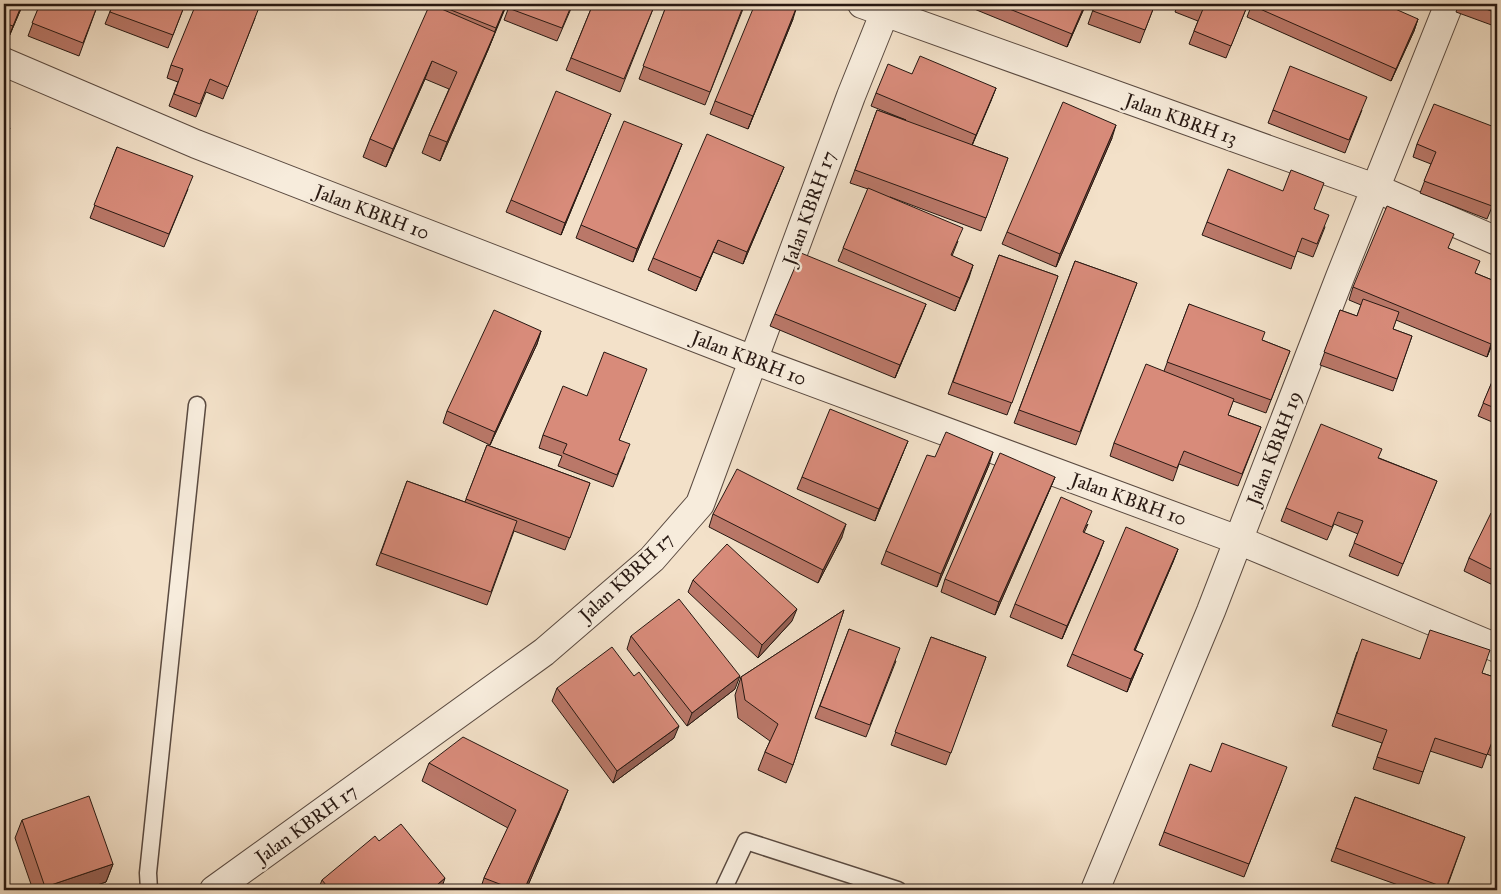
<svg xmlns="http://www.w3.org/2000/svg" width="1501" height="894" font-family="'IM FELL Great Primer',serif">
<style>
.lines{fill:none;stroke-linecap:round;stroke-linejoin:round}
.service-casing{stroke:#5a4a40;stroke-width:19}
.minor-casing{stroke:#5a4a40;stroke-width:30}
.service{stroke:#f7ecdc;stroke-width:16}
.minor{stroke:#f7ecdc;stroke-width:28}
.wall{fill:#ba7869;stroke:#271812}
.shaded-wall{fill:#976155;stroke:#271812}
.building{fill:#d88b7a;stroke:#271812}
.labels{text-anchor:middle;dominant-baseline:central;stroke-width:5;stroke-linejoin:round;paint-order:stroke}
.street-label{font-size:19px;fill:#271812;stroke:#f7ecdc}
</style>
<rect width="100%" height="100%" fill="#f3e1c9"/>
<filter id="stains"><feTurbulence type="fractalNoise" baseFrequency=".004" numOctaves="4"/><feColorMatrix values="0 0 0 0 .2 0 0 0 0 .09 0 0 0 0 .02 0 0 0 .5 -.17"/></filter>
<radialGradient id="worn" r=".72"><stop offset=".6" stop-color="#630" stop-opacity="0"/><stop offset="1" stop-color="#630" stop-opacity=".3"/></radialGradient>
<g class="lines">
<g class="service-casing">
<path id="service" d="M149,890l-1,-17 49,-468
M723,890l23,-49 152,49"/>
</g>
<g class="minor-casing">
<path id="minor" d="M862,4l513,184 122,53
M4,62l192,82 557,216 485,180 259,108
M214,890l330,-238 108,-93 48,-55 151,-408 37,-92
M1095,890l116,-279 129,-334 109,-273"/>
</g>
<use href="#service" class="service"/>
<use href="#minor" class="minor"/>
</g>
<path class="wall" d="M4,4h19l-15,35 -4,-2z
M40,4h58l-19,52 -51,-20z
M113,4h72l-17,44 -63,-24z
M434,4h73l-19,46 -48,111 -18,-8 7,-18 20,-46 -24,-10 -39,88 -23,-10 7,-18z
M510,4h63l-16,37 -53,-21z
M593,4h62l-35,88 -54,-22z
M667,4h78l-40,101 -66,-26z
M962,4h124l-19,43z
M1095,4h60l-15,39 -52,-19z
M1178,4h70l-22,54 -37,-14 9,-23 -23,-9z
M1252,4l166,15 -4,12 -23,50 -144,-64z
M1459,4h38v23l-41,-15z
M255,18l-32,81 -17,-7 -10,25 -27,-11 9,-24 -11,-4 4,-13z
M793,19l-45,110 -38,-15 5,-13z
M912,74l84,14 -24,57 36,13 -27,73 -91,-34 68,44 -6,15 21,9 -18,46 -117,-50 30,-72 -18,-6 27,-73 29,10 -35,-14 5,-13z
M1273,110h89l-17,43 -77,-30z
M606,126l-45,109 -55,-23 5,-12z
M1497,128v67l-10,24 -67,-26 11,-29 -18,-7 4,-13z
M1112,138l-56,129 -54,-23 5,-12z
M682,144l-49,118 -57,-24 5,-13z
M117,147l71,42 -24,58 -74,-29z
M779,179l-36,85 -30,-12 -17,39 -48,-21 5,-12z
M1315,209l10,18 -12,30 -16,-6 -6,18 -89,-34 5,-13z
M1449,248l26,25 22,9v50l-10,25 -91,-37 -3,9 19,7 -19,55 -73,-26 20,-55 17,6 4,-11 -12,-5 4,-13z
M999,255l59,21 -51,139 -59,-21z
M1075,261l62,22 -61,162 -62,-22z
M926,304l-31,74 -125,-52 5,-12z
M1189,304l73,36 28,11 -24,62 -33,-12 -5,14 33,12 -23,59 -59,-22 -6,17 -63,-25 4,-13 50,-72z
M541,331l-4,13 -47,101 -47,-22 4,-12z
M1497,370v54l-19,-8z
M642,381l-23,59 6,17 -12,30 -55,-21 4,-10 -23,-8 4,-13 44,-39z
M487,445l103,38 -25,67 -51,-19 -27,74 -111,-40 31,-84 58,21z
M903,453l-28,68 -78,-32 5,-12z
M935,457l54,8 -52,122 -56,-23 5,-13z
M1379,458l58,23 -39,95 -49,-20 9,-22 -24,-10 -7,16 -46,-19 5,-13z
M1055,477l-5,12 -55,126 -54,-23 4,-13z
M713,514l129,23 -24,46 -109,-56z
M1497,516v71l-33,-16 5,-13z
M1088,524l-4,9 15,21 -37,85 -52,-22 5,-13z
M1178,549l-5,13 -38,88 8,4 -16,38 -60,-26 5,-12z
M693,580l99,41 -34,37 -70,-66z
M844,610l-51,155 -7,18 -28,-13 7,-18 5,-11 -32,-23 -3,-23 6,-18z
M849,629l47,32 -30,76 -51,-19z
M631,636l104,53 -48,37 -60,-77z
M931,637l55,20 -40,108 -55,-20z
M1357,652l63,7 62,14 15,5v80l-10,-4 -5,14 -52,-17 -11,33 -46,-15 9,-26 -50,-17z
M634,676l40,62 -61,45 -61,-82 5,-13z
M429,763l132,45 -35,82h-46l4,-12 24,-50 -86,-47z
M1211,772l71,8 -38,97 -85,-32 5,-13z
M1355,797l110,40 -19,53h-34l-81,-29z
M22,820l91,44 -7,18 -24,8h-49l-18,-52z
M379,841l62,49h-123l4,-10z"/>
<path class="shaded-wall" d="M22,4h1l-15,35 5,-13z
M506,4h1l-13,29 1,-1 -7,18 -48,111 7,-19 45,-102z
M1085,4h1l-19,43 5,-13z
M797,6l-4,13 -45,110 5,-13z
M1418,19l-4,12 -23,50 5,-12z
M432,61l-7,18 -39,88 7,-18z
M996,88l-5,13 -20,47 5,-13z
M611,114l-5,12 -45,109 4,-12z
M1116,125l-4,13 -56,129 4,-13z
M682,144l-5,13 -44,105 4,-13z
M784,167l-5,12 -36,85 4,-12z
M718,240l-5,12 -17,39 5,-13z
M973,265l-4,13 -14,33 5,-13z
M926,304l-5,13 -26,61 5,-13z
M541,331l-4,13 -47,101 5,-13z
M1497,331v1l-10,25 4,-13z
M908,441l-5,12 -28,68 4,-12z
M993,452l-4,13 -52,122 4,-13z
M1055,477l-5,12 -55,126 4,-13z
M846,524l-4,13 -24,46 5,-13z
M1104,541l-5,13 -37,85 5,-13z
M1178,549l-5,13 -43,100 4,-12z
M797,609l-5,12 -34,37 4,-13z
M1143,654l-5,12 -11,26 4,-13z
M740,676l-5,13 -48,37 5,-13z
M679,726l-5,12 -61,45 4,-12z
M568,790l-7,18 -35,82h-2z
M113,864l-7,18 -24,8h-38l1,-3z
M445,878l-4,12h-10z"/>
<path class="building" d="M4,4h18l-9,22 -9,-3z
M40,4h58l-15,39 -51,-20z
M113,4h72l-12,31 -63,-23z
M196,4h59l5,1 -32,82 -18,-8 -10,25 -26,-10 9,-25 -12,-4z
M430,4l65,28 -48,110 -18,-7 28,-63 -25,-11 -39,88 -23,-10z
M436,4h70l-10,24z
M510,4h62l-10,24 -54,-20z
M593,4h62l-31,75 -53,-21z
M667,4h77l-34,88 -67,-26z
M755,4h36l6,2 -44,110 -38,-15z
M997,4h88l-13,30z
M1095,4h60l-10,26 -52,-19z
M1191,4h57l-17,42 -37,-15 9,-22z
M1252,4h132l34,15 -22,50 -145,-64z
M1472,4h25v9z
M920,56l76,32 -20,47 -100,-42 12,-29 24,10z
M1290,66l77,31 -18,43 -76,-30z
M556,91l55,23 -46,109 -54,-23z
M1063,102l53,23 -56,129 -53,-22z
M1434,104l63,24v65l-5,13 -68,-25 12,-29 -19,-8z
M877,110l131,48 -22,60 -131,-48z
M624,121l58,23 -45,105 -56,-24z
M4,125l6,3 -6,15z
M707,134l77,33 -37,85 -29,-12 -17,38 -48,-20z
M117,147l76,29 -24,58 -75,-29z
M1228,169l55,22 8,-21 33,13 -10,26 15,6 -12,29 -15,-6 -7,19 -88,-35z
M868,188l95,40 -12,27 22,10 -13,33 -117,-50z
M1387,206l67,28 -6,14 32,13 -5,12 22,9v49l-6,13 -138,-57z
M801,253l125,51 -26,61 -125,-51z
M999,255l59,21 -46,127 -59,-21z
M1075,261l62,22 -57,149 -61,-22z
M1363,299l36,13 -6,17 19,7 -15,43 -73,-27 16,-42 17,6z
M1189,304l76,28 -3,8 28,11 -19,49 -104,-38z
M494,310l47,21 -46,101 -48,-21z
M604,352l43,17 -28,71 11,4 -13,31 -54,-22 4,-9 -24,-9 20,-49 24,10z
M1146,364l88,35 -6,16 33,12 -19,47 -58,-23 -7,17 -63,-25z
M1497,370v39l-14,-6z
M830,409l78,32 -29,68 -77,-32z
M1321,424l61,25 -4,9 59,23 -34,83 -49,-21 9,-22 -25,-9 -6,15 -46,-19z
M946,432l47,20 -52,122 -55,-23 41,-96 8,2z
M487,445l103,38 -20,55 -104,-39z
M1000,453l55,24 -56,125 -54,-23z
M737,469l109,55 -23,46 -110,-56z
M407,481l110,40 -26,71 -110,-39z
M1061,497l31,14 -9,21 21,9 -37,85 -52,-22z
M1491,513l6,3v56l-28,-14z
M1126,527l52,22 -44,101 9,4 -12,25 -59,-25z
M727,544l70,65 -35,36 -69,-65z
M679,599l61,77 -48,37 -61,-77z
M844,610l-51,155 -28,-13 13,-28 -33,-24 -4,-23z
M849,629l51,19 -30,77 -50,-19z
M1430,630l60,20 -8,23 15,5v66l-5,-2 -5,13 -52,-17 -12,34 -46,-15 10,-27 -50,-17 25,-74 58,20z
M931,637l55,20 -35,96 -56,-21z
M612,647l22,29 5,-4 40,54 -62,45 -60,-83z
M463,737l105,53 -44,100h-9l-31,-12 32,-68 -87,-47z
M1222,743l65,24 -38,97 -85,-32 26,-68 21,8z
M89,796l24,68 -68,23 -23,-67z
M1355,797l110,40 -19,51 -110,-40z
M401,824l44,54 -14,12h-101l-8,-10 53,-44 4,5z"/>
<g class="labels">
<g class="street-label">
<text transform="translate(1181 119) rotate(20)">Jalan KBRH 13</text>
<text transform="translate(809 208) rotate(-70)">Jalan KBRH 17</text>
<text transform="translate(372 212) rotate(21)">Jalan KBRH 10</text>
<text transform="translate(749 358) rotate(21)">Jalan KBRH 10</text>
<text transform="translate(1274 448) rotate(-69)">Jalan KBRH 19</text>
<text transform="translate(1129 499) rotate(20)">Jalan KBRH 10</text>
<text transform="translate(626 577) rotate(-43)">Jalan KBRH 17</text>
<text transform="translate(306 824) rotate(-36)">Jalan KBRH 17</text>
</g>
</g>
<rect width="1501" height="894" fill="none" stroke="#f3e1c9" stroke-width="20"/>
<rect x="5" y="5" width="1491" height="884" fill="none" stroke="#271812" stroke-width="2.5"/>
<rect x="10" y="10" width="1481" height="874" fill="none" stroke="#271812"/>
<rect width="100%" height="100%" filter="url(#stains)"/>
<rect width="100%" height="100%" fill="url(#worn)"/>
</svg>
